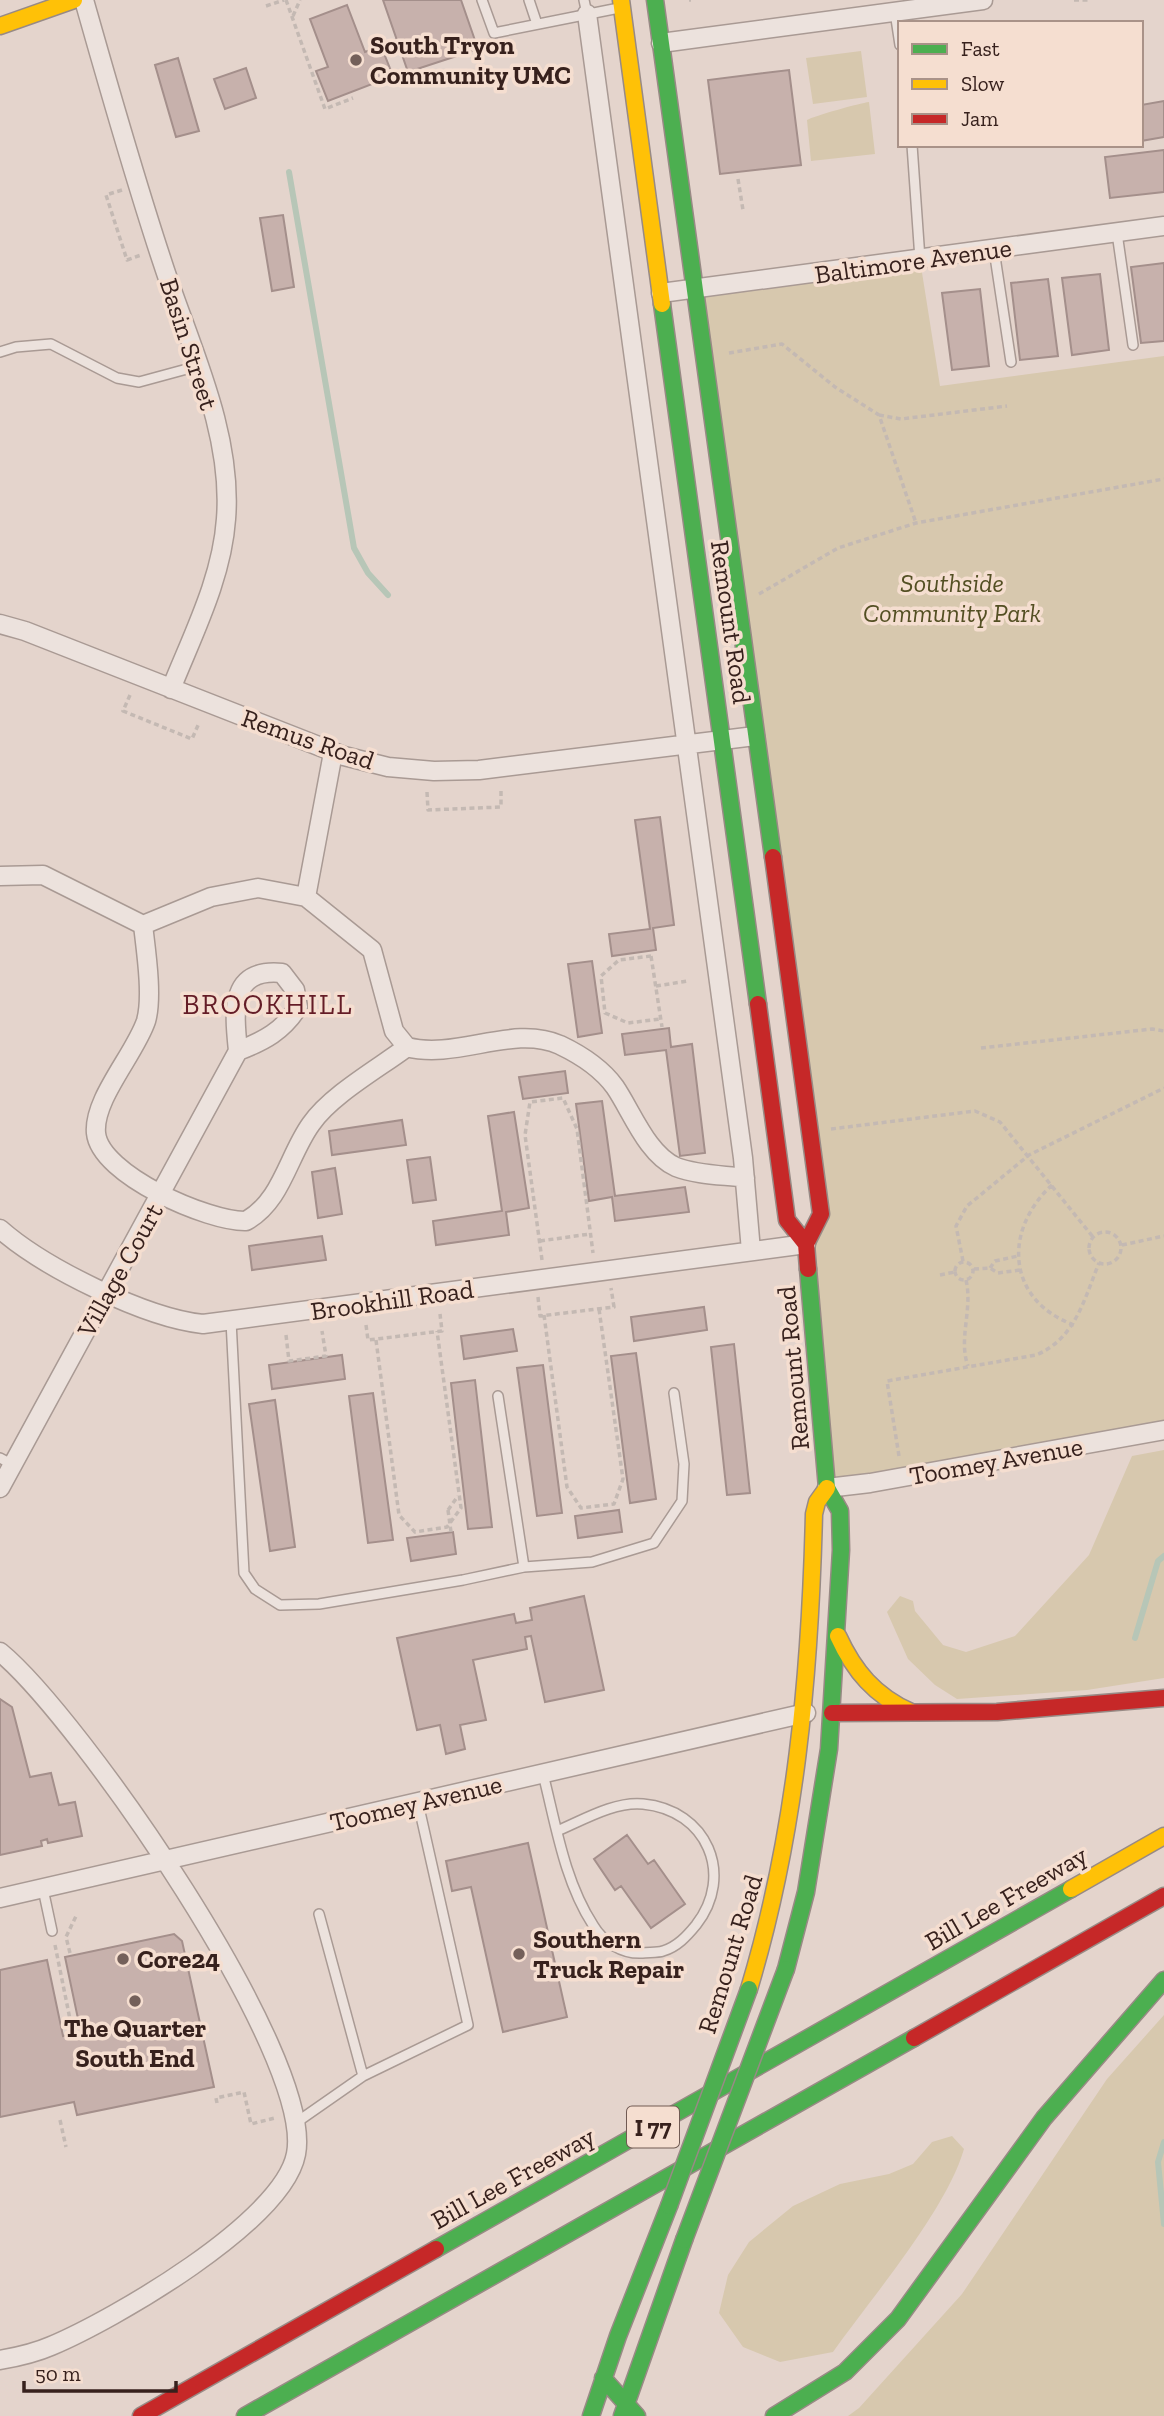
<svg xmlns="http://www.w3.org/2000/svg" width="1164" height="2416" font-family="'Zilla Slab',serif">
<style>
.green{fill:#d7c8ae}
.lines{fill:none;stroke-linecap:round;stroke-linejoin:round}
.stream{stroke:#b7c6b7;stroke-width:6}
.building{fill:#c7b1ac;stroke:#a48f8b;stroke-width:2}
.lane-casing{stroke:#a99a94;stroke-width:12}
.street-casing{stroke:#a99a94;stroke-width:21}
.fast-casing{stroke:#988a85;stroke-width:19}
.slow-casing{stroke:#988a85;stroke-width:19}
.jam-casing{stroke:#988a85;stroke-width:19}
.path{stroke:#c4b9b3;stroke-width:3.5;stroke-dasharray:5 3.5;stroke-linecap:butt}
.lane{stroke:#ece2dd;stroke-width:9}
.street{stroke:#ece2dd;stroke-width:18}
.fast{stroke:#4caf50;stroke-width:16}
.slow{stroke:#ffc107;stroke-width:16}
.jam{stroke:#c62828;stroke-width:16}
.fast-bridge-casing{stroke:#988a85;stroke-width:19;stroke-linecap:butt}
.path-bridge{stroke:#c4b9b3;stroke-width:3.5;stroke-dasharray:5 3.5;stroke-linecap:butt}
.fast-bridge{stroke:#4caf50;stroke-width:16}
.poi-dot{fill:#74605a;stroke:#f5ded0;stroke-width:2.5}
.labels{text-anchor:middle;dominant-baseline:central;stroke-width:7;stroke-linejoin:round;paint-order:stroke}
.shield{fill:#f5ded0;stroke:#705a53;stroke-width:2}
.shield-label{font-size:24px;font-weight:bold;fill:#37211d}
.poi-label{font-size:26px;font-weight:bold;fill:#37211d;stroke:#f5ded0;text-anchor:start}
.street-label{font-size:26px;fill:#37211d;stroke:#f5ded0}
.park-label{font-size:26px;font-style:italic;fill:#534f23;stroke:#f5ded0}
.neighbourhood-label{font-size:28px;letter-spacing:2px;fill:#641c26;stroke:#f5ded0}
</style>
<rect width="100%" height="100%" fill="#e4d4cc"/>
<path class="green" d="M861,51l6,46 -54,7 -7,-46z
M869,102l6,52 -64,7 -4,-41c7,-4 53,-17 62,-18z
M920,260l20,126 224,-30v1074l-337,58 -17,-211 11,-63 -124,-925z
M1164,1450v228l-77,12 -130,9 -22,-14 -27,-26 -21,-47 13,-16 13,5 2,10 28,34 23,7 49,-16 74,-81 43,-99z
M1164,2015v401h-316l11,-8 103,-114 145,-215z
M952,2136l12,13c-18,62 -92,148 -131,203l-53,10 -37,-15 -24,-34 9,-38 21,-33 44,-36 47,-22 49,-10 24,-10 19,-22z"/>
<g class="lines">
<path class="stream" d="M289,172l65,376 14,25 20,22
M1135,1638l23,-77 6,-5
M1164,2142l-6,20 6,62"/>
</g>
<path class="building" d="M383,0h78l17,49 -70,23z
M347,5l18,47 16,-6 12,30 -65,25 -12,-30 12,-4 -18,-48z
M178,58l21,73 -23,6 -21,-72z
M246,68l10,30 -31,11 -11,-30z
M789,70l12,95 -81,9 -12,-94z
M1164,101v36l-23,4v-36z
M1164,150v42l-54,6 -5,-41z
M283,215l11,72 -22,4 -12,-73z
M1164,263v78l-23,2 -10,-76z
M1100,274l9,76 -37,5 -10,-77z
M1048,279l10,77 -38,4 -9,-77z
M980,289l9,77 -37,4 -10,-77z
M660,817l14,108 -21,3 3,22 -44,6 -3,-22 41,-5 -15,-109z
M592,961l10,72 -24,4 -10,-73z
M669,1028l2,19 21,-3 13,109 -25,3 -14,-106 -41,5 -3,-21z
M565,1071l3,22 -45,6 -4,-22z
M602,1101l13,95 70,-9 4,25 -74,9 -3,-24 -23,4 -13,-97z
M514,1112l15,96 -23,4 3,23 -73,10 -3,-24 69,-10 -14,-95z
M402,1120l4,25 -74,10 -3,-24z
M430,1157l6,43 -23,3 -6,-43z
M335,1168l7,46 -24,4 -6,-46z
M322,1236l4,24 -74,10 -3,-24z
M704,1307l3,23 -73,11 -3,-24z
M513,1329l4,22 -53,8 -3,-23z
M734,1344l16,149 -23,2 -16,-148z
M636,1353l20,146 -26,4 -19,-147z
M342,1355l3,24 -73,10 -3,-24z
M543,1365l19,148 -25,3 -20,-148z
M475,1380l17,147 -24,2 -17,-146z
M373,1393l20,147 -25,3 -19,-147z
M275,1400l20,147 -25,4 -21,-147z
M619,1510l3,22 -44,6 -3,-22z
M453,1532l3,22 -45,7 -4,-23z
M584,1596l20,94 -59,12 -14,-66 -6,1 2,12 -54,11 13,60 -26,5 5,24 -19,5 -6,-29 -23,5 -20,-92 117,-24 2,9 16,-3 -2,-12z
M0,1699l12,8 18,70 21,-4 8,32 16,-3 7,34 -34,7 -1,-4 -6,2 1,5 -42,9z
M627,1835l21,29 6,-4 31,44 -34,24 -30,-42 -6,4 -21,-31z
M528,1843l39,174 -64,15 -32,-145 -19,4 -6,-30z
M174,1934l8,7 32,146 -137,28 -3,-13 -74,15v-147l47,-10 16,76 18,-3 -16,-76z"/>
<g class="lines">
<g class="lane-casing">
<path id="lane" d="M482,0l12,33 125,-25
M529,0l8,24
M584,0l3,14
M895,12l5,33
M912,145l8,114
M1117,233l16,112
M994,250l17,112
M0,352l16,-5 35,-3 66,34 22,4 59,-16
M231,1321l13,252 11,16 25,16 39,-1 144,-24 61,-13 68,-5 62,-19 28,-42 2,-37 -10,-71
M498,1396l26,171
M0,1458l13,7
M543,1774c13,51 21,106 50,151 10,17 29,29 49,28 6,-1 15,0 21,-2 14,-4 24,-15 33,-26 39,-50 11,-115 -53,-121 -28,-3 -60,16 -86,27
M43,1889l9,42
M319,1914l44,162
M297,2122l66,-46 105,-51 -50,-222"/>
</g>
<g class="street-casing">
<path id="street" d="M84,0c25,88 50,177 79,264 26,80 70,168 63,255 -4,59 -33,115 -55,170
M587,14l156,1144 8,93
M661,43l322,-43
M661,293l503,-67
M0,624l25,7 319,125 44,11 46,4 45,-1 276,-34
M0,876l43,-1 100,50c3,26 10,72 3,96 -11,33 -53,78 -50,112 4,42 113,89 150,88 36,-20 42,-65 65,-97 20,-29 68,-56 96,-77 50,13 106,-23 153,-2 21,10 42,24 55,42 17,25 32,67 61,80 21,8 47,8 69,11
M306,897l27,-144
M143,925l68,-28 47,-9 48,9 66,53 22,81 13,16
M0,1229c43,38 145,89 203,95l603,-80
M0,1488l238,-437c-4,-40 -9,-83 44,-78l13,17 3,17c-15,24 -34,34 -60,44
M827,1488l43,-5 294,-53
M0,1652c79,65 315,404 296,502 -13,68 -183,166 -245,192 -16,7 -34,11 -51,14
M0,1898l806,-185"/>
</g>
<g class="fast-casing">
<path id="fast" d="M655,0l118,857
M662,304l96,700
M786,1969l20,-77 23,-143 12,-199 -1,-39 -13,-23 -19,-219
M436,2249l635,-360
M603,2378l34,38
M245,2416l669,-378
M591,2416l27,-80 51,-130
M622,2416l62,-176
M774,2416l71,-44 53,-53 146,-201 120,-138"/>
</g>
<g class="slow-casing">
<path id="slow" d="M621,0l41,304
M0,26l74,-26
M838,1636c16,35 37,60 73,76
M1071,1889l93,-53
M749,1989c47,-156 61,-313 65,-475l3,-12 10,-14"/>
</g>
<g class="jam-casing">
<path id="jam" d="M773,857l48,357 -15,30
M758,1004l29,216 19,24 2,25
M832,1713l165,-1 167,-14
M914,2038l250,-142
M141,2416l295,-167"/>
</g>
<path class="path" d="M286,0l39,109 28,-11
M689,0h2
M1074,0h17
M266,6l18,-6
M293,16l7,-16
M738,179l5,31
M122,190l-16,5 21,65 14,-5
M729,353l53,-9 53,43 44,28 37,108
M879,415l22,4 106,-13
M759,594l79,-46 78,-25 248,-44
M130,695l-7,16 69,28 7,-16
M427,792l1,18 73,-3v-18
M651,956l-32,4 -18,16 4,37 23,10 32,-4
M651,956l11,71
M656,986l32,-5
M981,1048l171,-19 12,2
M831,1129l144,-18 25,11 93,115
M1052,1185c-49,45 -46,115 22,140
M1089 1248a16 16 0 1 1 32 0a16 16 0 1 1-32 0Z
M540,1241l50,-7
M1122,1245l42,-9
M542,1260l-17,-125 5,-33 33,-4 14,31 16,124
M963,1261l-7,-35 11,-20 62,-51 135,-67
M955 1271a9 9 0 1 1 18 0a9 9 0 1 1-18 0Z
M990,1268l5,-7 23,-5
M974,1269l16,-1 8,5 22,-3
M940,1275l15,-3
M966,1280c7,29 -8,59 2,86
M538,1297l2,19 74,-9 -3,-19
M544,1315l23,172 14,21 33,-4 9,-25 -24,-170
M366,1325l2,15 74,-9 -2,-17
M286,1335l3,26 37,-5 -4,-25
M376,1340l23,175 16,17 32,-5 14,-19 -24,-177
M899,1456l-12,-75 149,-26c39,-16 48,-55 63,-92
M448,1510l10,-14
M55,1945l18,89
M70,1953l-4,-16 11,-23
M217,2103l-1,-5 28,-6 7,32 24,-6
M60,2120l6,27"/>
<use href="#lane" class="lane"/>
<use href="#street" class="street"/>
<use href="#fast" class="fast"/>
<use href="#slow" class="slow"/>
<use href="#jam" class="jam"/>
<g class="fast-bridge-casing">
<path id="fast-bridge" d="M669,2206l80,-217
M684,2240l102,-271"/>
</g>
<path class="path-bridge" d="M448,1510l3,22"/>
<use href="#fast-bridge" class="fast-bridge"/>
</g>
<g class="poi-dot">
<circle cx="356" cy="60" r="7"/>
<circle cx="519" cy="1954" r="7"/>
<circle cx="123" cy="1959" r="7"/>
<circle cx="135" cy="2001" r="7"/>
</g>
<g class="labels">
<rect class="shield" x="627" y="2106.5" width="52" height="41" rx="5"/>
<g class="shield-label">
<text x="653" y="2127">I 77</text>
</g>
<g class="poi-label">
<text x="370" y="45">South Tryon<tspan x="370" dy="30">Community UMC</tspan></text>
<text x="533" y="1939">Southern<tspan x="533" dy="30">Truck Repair</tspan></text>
<text x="137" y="1959">Core24</text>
<text x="135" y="2028" text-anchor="middle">The Quarter<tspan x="135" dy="30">South End</tspan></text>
</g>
<g class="street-label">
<text transform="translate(913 261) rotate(-8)">Baltimore Avenue</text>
<text transform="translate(189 344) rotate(72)">Basin Street</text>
<text transform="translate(731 622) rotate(82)">Remount Road</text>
<text transform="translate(308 739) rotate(19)">Remus Road</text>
<text transform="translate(120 1270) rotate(-61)">Village Court</text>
<text transform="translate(392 1300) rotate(-8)">Brookhill Road</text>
<text transform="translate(793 1368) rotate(-95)">Remount Road</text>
<text transform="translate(996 1461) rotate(-10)">Toomey Avenue</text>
<text transform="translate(416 1803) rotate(-13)">Toomey Avenue</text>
<text transform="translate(1006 1898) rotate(-30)">Bill Lee Freeway</text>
<text transform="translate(730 1954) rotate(-73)">Remount Road</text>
<text transform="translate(513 2178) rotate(-29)">Bill Lee Freeway</text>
</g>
<g class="park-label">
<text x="952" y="583">Southside<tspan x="952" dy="30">Community Park</tspan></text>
</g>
<g class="neighbourhood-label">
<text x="268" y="1004">BROOKHILL</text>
</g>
</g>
<rect x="898" y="21" width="245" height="126" fill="#f5ded0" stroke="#a99288" stroke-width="2"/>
<rect x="912" y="44" width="35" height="10" fill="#4caf50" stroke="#a99288" stroke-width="2"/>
<text x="961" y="56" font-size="21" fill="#37211d">Fast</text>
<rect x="912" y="79" width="35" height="10" fill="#ffc107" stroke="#a99288" stroke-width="2"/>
<text x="961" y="91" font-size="21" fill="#37211d">Slow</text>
<rect x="912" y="114" width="35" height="10" fill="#c62828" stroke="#a99288" stroke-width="2"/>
<text x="961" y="126" font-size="21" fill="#37211d">Jam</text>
<path d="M24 2381v10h152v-10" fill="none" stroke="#37211d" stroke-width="3.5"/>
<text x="35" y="2381" font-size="21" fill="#37211d" stroke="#f5ded0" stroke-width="5" paint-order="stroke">50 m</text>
</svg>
